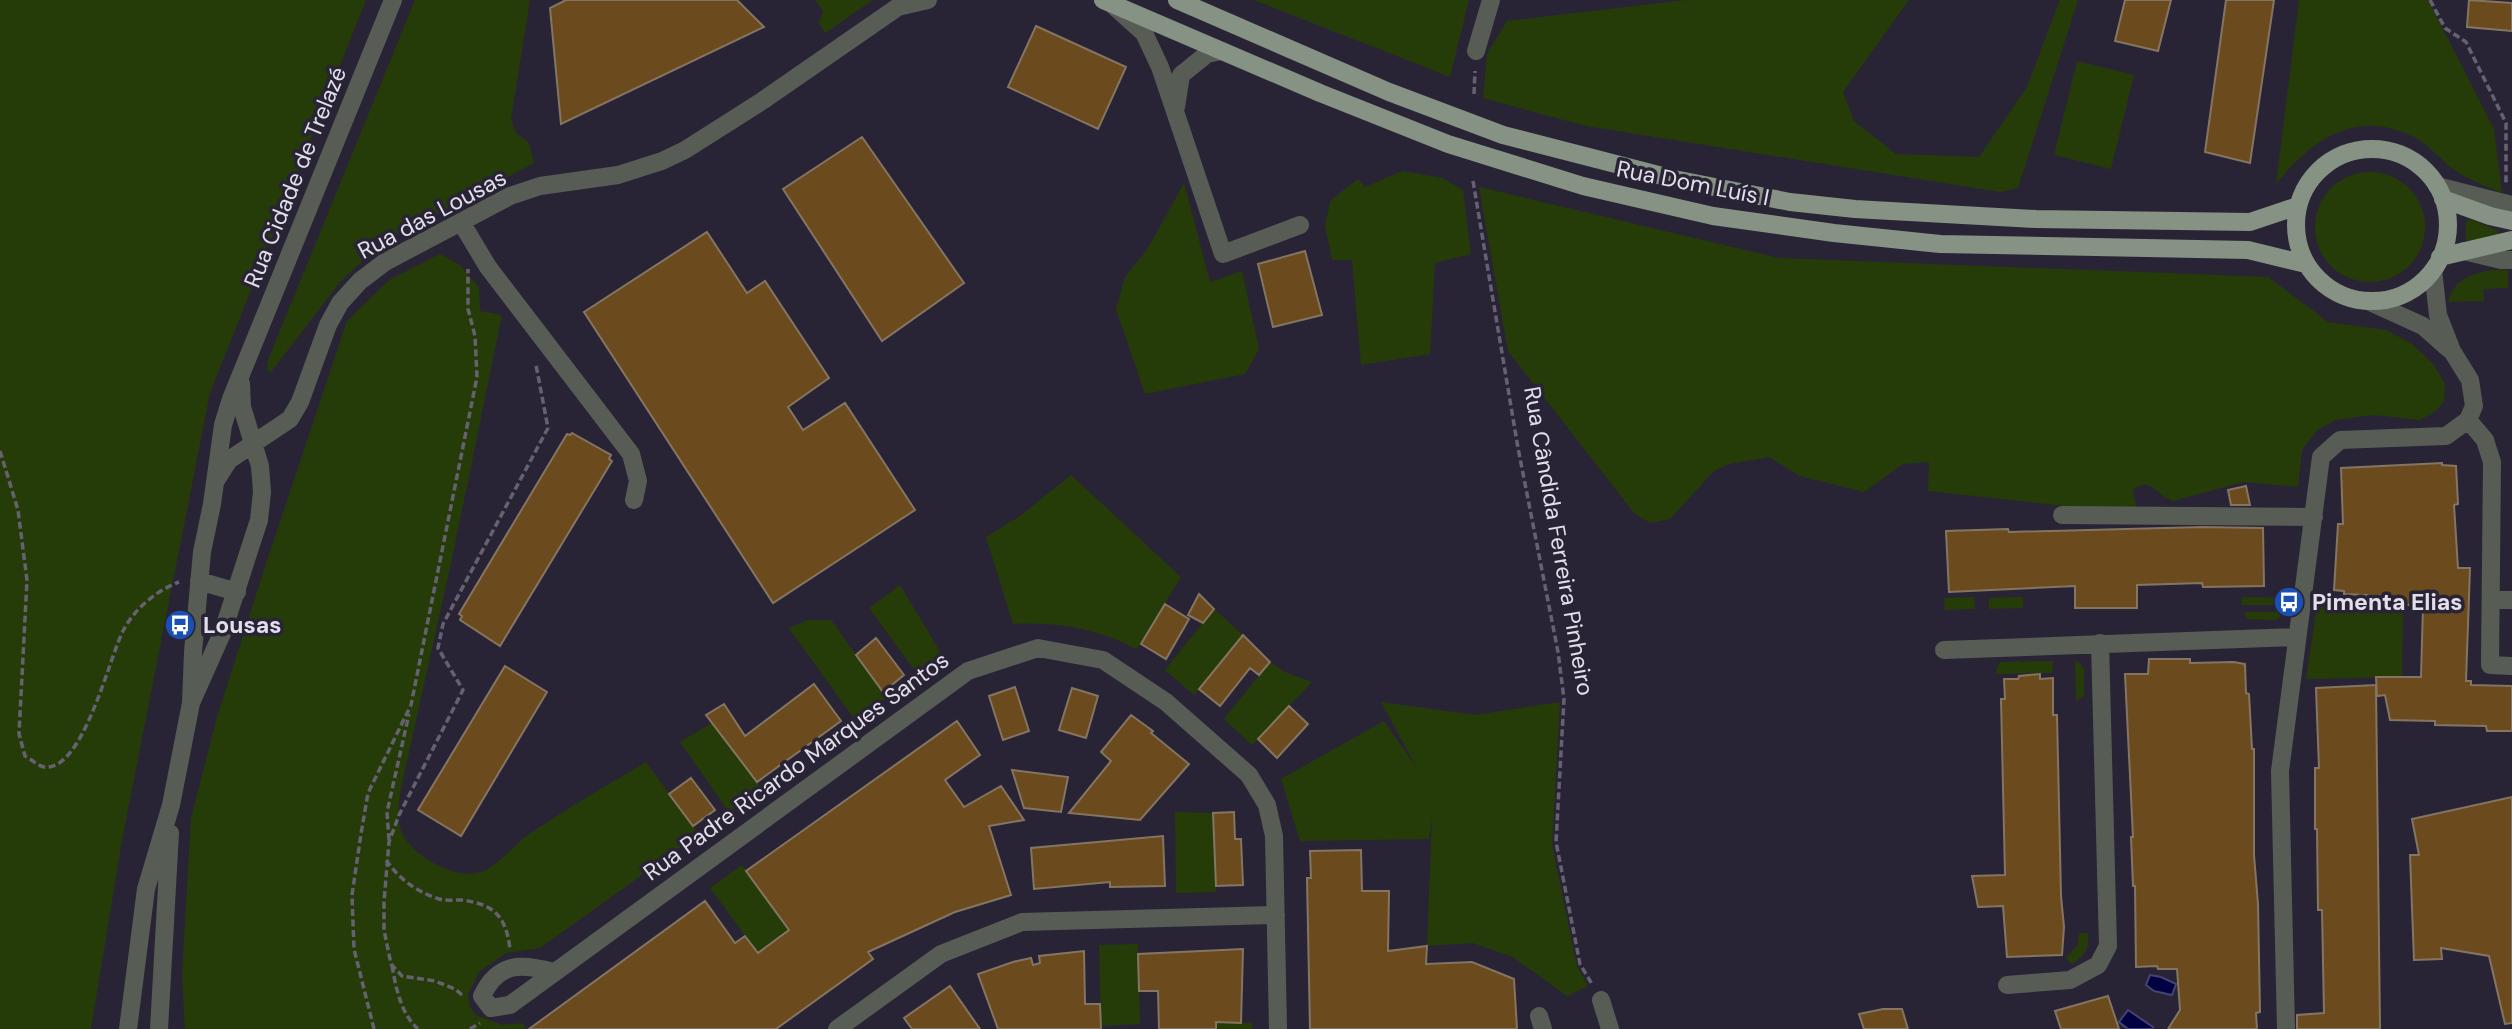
<svg xmlns="http://www.w3.org/2000/svg" width="2512" height="1029" font-family="'DM Sans',sans-serif">
<style>
.green{fill:#263c08}
.water{fill:#000042;stroke:#444374;stroke-width:2}
.building{fill:#6b4a1d;stroke:#847563;stroke-width:2}
.lines{fill:none;stroke-linecap:round;stroke-linejoin:round}
.path{stroke:#666170;stroke-width:3.5;stroke-dasharray:7 3.5;stroke-linecap:butt}
.minor{stroke:#575d55;stroke-width:18}
.major{stroke:#869283;stroke-width:18}
.labels{text-anchor:middle;dominant-baseline:central;stroke-width:7;stroke-linejoin:round;paint-order:stroke}
.street-label{font-size:23px;fill:#e2deea;stroke:#292435}
.poi-label{font-size:23px;font-weight:bold;fill:#e2deea;stroke:#292435;text-anchor:start}
</style>
<rect width="100%" height="100%" fill="#292435"/>
<path class="green" d="M0,0h366l-156,393 -88,447 -31,189h-91z
M415,0h115l-19,119 5,14 13,10 5,20 -135,71 -31,21 -28,27 -69,90 -4,-2 1,-10z
M815,0h58l-48,33 -7,-11 3,-4 2,-7z
M1254,0h215l-19,77z
M1686,0h223l-66,92 11,29 42,33 83,3 48,-70 33,-87h18l-60,188 -18,4 -414,-66 -103,-28 4,-44 20,-33z
M2299,0h129l66,129 8,64c-17,-7 -33,-13 -49,-24 -12,-9 -23,-23 -37,-31 -59,-31 -104,1 -140,46z
M2077,61l57,14 -23,94 -57,-14z
M1403,171l39,7 21,12 8,64 -36,9 -5,91 -69,11 -9,-105h-20l-7,-35 6,-25 27,-21 7,8z
M2315 227a55 55 0 1 1 110 0a55 55 0 1 1-110 0Z
M1184,183l26,99 32,-11 17,78 -14,25 -100,20 -29,-85 9,-32 23,-29z
M1479,187l300,71 489,19 60,45 58,8 26,14 21,20 12,20 -1,17 -8,10 -16,9 -47,-5 -37,5 -19,10 -15,20 -4,37 -55,-5 -70,19c-17,-4 -20,-26 -40,-11l3,18 -34,2 -174,-19 1,-29 -26,2 -39,28 -64,-16 -31,-19 -40,7 -15,7 -44,48 -20,4 -16,-10 -126,-162z
M2470,219l28,12v3l-29,8 -3,-3v-17z
M440,254l20,11 19,22 1,24 22,4 -49,239 -50,225c-3,16 -7,32 -3,48 5,25 52,52 77,46 19,-4 35,-27 51,-38 38,-26 78,-49 118,-73l53,72 -159,114 -34,5 -27,19 -11,22 2,13 6,8 26,10 20,-2 4,6h-341l-3,-55 9,-156 26,-101 47,-147 83,-249 42,-41z
M2492,270h16v18l-25,1 1,12 -36,1c6,-23 23,-28 44,-32z
M1071,475l110,102 -44,72c-39,-20 -79,-28 -124,-25l-27,-87 34,-21z
M900,585l42,70 -24,20 -49,-67z
M1974,597l1,12 -30,1 -1,-12z
M2023,597v11l-34,1v-11z
M2242,597l45,1v7h-46z
M2318,598l85,6 -1,73 -96,2z
M1214,609l29,26 -49,60 -29,-25z
M2244,612h41l-8,8 -30,-1z
M808,620h23l56,78 -32,22 -66,-92z
M2053,661l-1,12 -57,1 5,-12z
M2075,661l4,1 5,7v27l-8,5z
M1270,662l15,10 27,10 -60,63 -28,-26z
M1381,702l95,13 84,-13 -8,143 25,121 11,20 -21,10 -54,-39 -40,-14 -46,3 5,-129 -3,22 -129,2 -19,-62 103,-58 33,47z
M712,723l49,65 -32,24 -49,-70z
M1175,812l38,1 3,79 -40,1z
M742,865l48,65 -32,23 -48,-65z
M2079,933h9c2,15 -3,22 -16,31l-6,-6 12,-13z
M1138,944l2,80 -39,2 -2,-81z
M1216,1022l36,1v6h-36z"/>
<path class="water" d="M2150,975l11,2 15,7 -4,11 -18,-4 -8,-6z
M2128,1010l25,17 -1,2h-24l-9,-7z"/>
<path class="building" d="M566,0h171l27,27 -203,97 -11,-116z
M2125,0h46l-13,51 -43,-10z
M2226,0h48l-24,163 -45,-11z
M2469,0l43,3v28l-45,-4z
M1036,26l90,41 -28,62 -90,-42z
M862,137l102,146 -82,58 -99,-152z
M707,232l40,61 18,-12 64,97 -41,29 15,23 42,-27 70,107 -142,93 -189,-291z
M1305,251l17,64 -49,12 -15,-63z
M572,433l39,22 -2,4 3,2 -112,185 -40,-26 2,-4 -3,-2 108,-180 3,1z
M2442,463v2l14,1 2,38 -4,1 4,63h12l-4,113h5v4l41,1v45h-25l-1,-5 -51,-1v-4l-45,-1 -5,-25 -8,1 -1,-19h45l2,-71 -40,-3 1,-7 -40,-2v-3l-10,-1 4,-66h5l-2,-56z
M2246,486l4,19h-19l-3,-15z
M2202,527l61,1 1,58 -61,1 -1,-4 -65,2v23h-62v-22l-126,6 -3,-61 62,-2 1,3z
M1199,594l15,15 -11,14 -15,-8z
M1165,604l24,15 -23,40 -25,-15z
M1243,635l27,27 -11,13 -9,-7 -30,38 -21,-17z
M876,638l28,37 -21,17 -27,-37z
M2149,659h41v4l44,-1 11,2 1,29 3,1 3,55h2v106l4,49 2,108 -4,1 1,16h-89l12,-19 -3,-41h-19l-1,-3 -21,1 -1,-81h-2l-2,-49h2l-8,-163h23z
M505,666l42,26 -86,144 -43,-26z
M2040,674v5l13,-1v37h4l4,181 3,31 -2,28 -55,2 -4,-51 -25,1 -6,-31 33,-1 -4,-176h4l-1,-20h14l1,-3z
M814,684l27,37 -84,61 -51,-67 18,-11 21,32z
M2376,685l4,344h-83v-14l27,-2 -2,-103h-4l-1,-81h-2v-61h4l-3,-80z
M1015,687l14,44 -26,9 -14,-44z
M1072,688l26,8 -12,42 -27,-8z
M1289,706l19,18 -31,34 -19,-19z
M1131,715l22,16 -2,2 38,31 -49,56 -71,-7 42,-52 -10,-9z
M957,721l23,34 -35,25 19,27 37,-21 23,34 -35,6 22,69 -56,17 -87,40 5,7 -97,70h-247l176,-128 30,42 10,-7 13,17 31,-23 -43,-59z
M1012,770l56,7 -7,35 -37,-4z
M691,778l24,32 -22,16 -24,-32z
M2512,797v226l-7,1 -16,-68 -48,-8 1,11 -28,1 -4,-105h9l-7,-36z
M1234,812l1,27h6l2,46 -27,1 -3,-73z
M1163,836l2,50 -55,1v-5l-76,7 -3,-41z
M1361,850l1,41h27l-1,60 39,-5 -1,18 46,-2 42,17 3,50h-207l-3,-151h4l-1,-27z
M1243,949l-2,74 -25,-1v7h-57l-1,-38h-19l-1,-37z
M1084,951l1,53h15l1,25h-103l-20,-55 35,-12 18,-4 2,7 7,-2 -1,-7z
M950,986l30,43h-68l-8,-11z
M2108,996l11,33h-58l-6,-18z
M1883,1009h19l6,20h-44l-5,-15z"/>
<g class="lines">
<path class="path" d="M2430,0l15,28 21,14 40,81v62
M1474,94l1,-23
M1473,181l45,267 40,204 6,47 -8,143 24,122 12,20
M0,451l18,59 9,70 -8,154 6,22c6,3 13,10 19,11 39,5 65,-109 79,-136 11,-22 33,-40 56,-49
M389,840l-2,-28 22,-98
M386,860c13,19 31,32 53,39 7,2 15,1 22,1 33,4 45,16 49,49
M392,966c4,22 9,48 26,63
M462,995l-7,-6 -20,-8 -33,-5 -11,-12 -7,-34v-28l5,-60 10,-27 64,-125 -25,-42 5,-24 105,-196 -12,-63
M374,1029l-20,-80 -2,-54 9,-61 7,-41 43,-88 66,-328 -2,-41 -7,-27v-40
M470,1029l10,-6"/>
<path class="minor" d="M902,6l26,-6
M1114,6l30,27 16,34 63,187 77,-29
M1476,51l15,-51
M1176,107l5,-32 26,-21 14,-3
M2437,186l75,19
M461,222l27,45 143,187 7,27 -4,19
M2464,251l37,9h11
M2368,301l55,25 26,23
M2468,420l17,20 7,22 -2,203 22,1
M215,482l14,-22 61,-41 10,-17 28,-77 12,-22 20,-22 25,-19 125,-66 30,-10 78,-11 44,-14 23,-11 77,-49 146,-101
M2062,515l252,2
M199,581l38,11
M2491,600h21
M1944,650l353,-13
M191,703l2,-51 9,-100 10,-48 11,-79 8,-26 162,-399
M553,972c-32,-9 -55,-10 -71,24l9,12 19,-3 458,-334 70,-23 65,12 63,42 83,73 18,30 7,31 4,193
M2007,985l63,-5 28,-15 10,-19 -8,-303
M1601,1000l9,29
M1539,1016l4,13
M128,1029l18,-140 25,-84 20,-102 32,-72 36,-111 3,-28 -2,-26 -18,-59 -1,-24
M159,1029l11,-196
M837,1029l104,-75 81,-32 254,-7
M2286,1029l-6,-258 41,-314 19,-17 106,-4 22,-16 6,-14 -4,-26 -18,-29 -14,-36 -5,-45"/>
<path class="major" d="M1103,0l217,93 128,51 135,42 130,30 121,17 106,11 308,6 58,14
M1177,0l212,92 114,43 171,44 116,23 65,7 181,10 214,3 48,-16
M2296 225a76 76 0 1 1 152 0a76 76 0 1 1-152 0Z
M2443,199l47,17 22,5
M2440,257l72,-17"/>
</g>
<defs>
<g id="bus-disc" transform="scale(1.575)"><circle r="9.5" fill="#1a4fb4" stroke="#292435"/><path d="M-5-6H5V4H4V6H2V4H-2V6H-4V4H-5ZM-3.5-4V0h7V-4ZM-3.5 1.2v1.5H-2V1.2ZM2 1.2v1.5H3.5V1.2Z" fill="#fff"/></g>
</defs>
<g fill-rule="evenodd">
<use href="#bus-disc" x="2289" y="602"/>
<use href="#bus-disc" x="180" y="625"/>
</g>
<g class="labels">
<g class="street-label">
<text transform="translate(295 177) rotate(-68)">Rua Cidade de Trelazé</text>
<text transform="translate(1693 183) rotate(11)">Rua Dom Luís I</text>
<text transform="translate(432 214) rotate(-28)">Rua das Lousas</text>
<text transform="translate(1559 541) rotate(80)">Rua Cândida Ferreira Pinheiro</text>
<text transform="translate(796 766) rotate(-36)">Rua Padre Ricardo Marques Santos</text>
</g>
<g class="poi-label">
<text x="2312" y="602">Pimenta Elias</text>
<text x="203" y="625">Lousas</text>
</g>
</g>
</svg>
